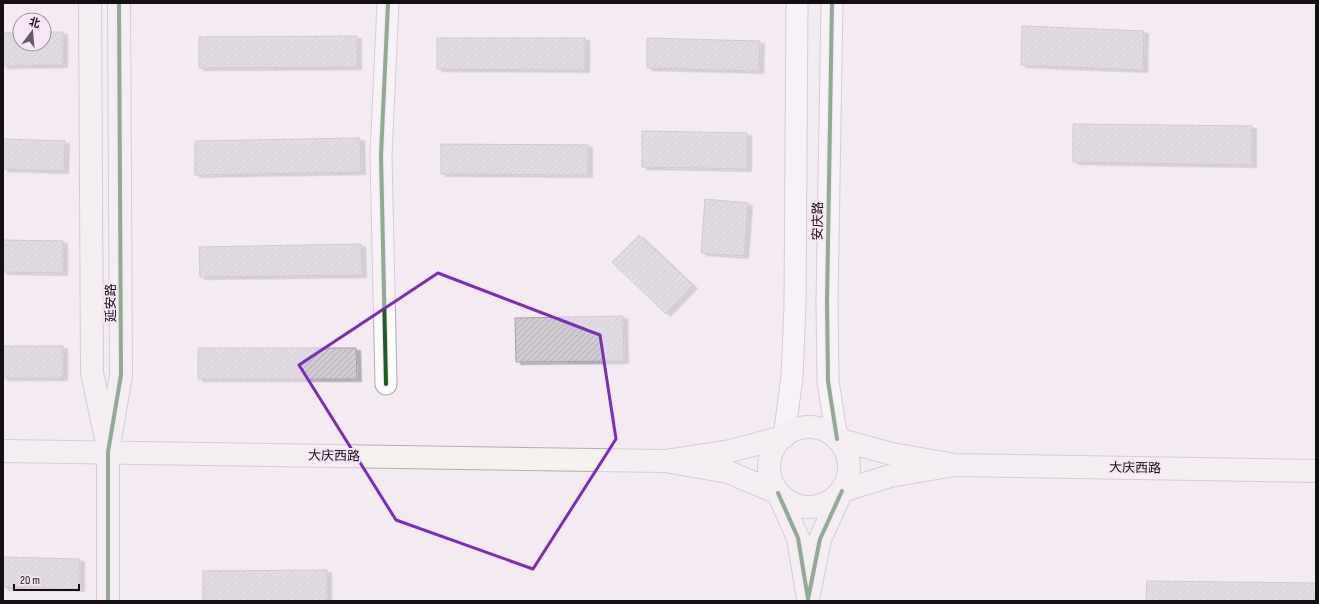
<svg xmlns="http://www.w3.org/2000/svg" width="1319" height="604" font-family="'Sofia Sans Condensed','Noto Sans SC',sans-serif">
<style>
.building{fill:url(#building-hatch);stroke:#a8a1a8;filter:url(#shadow)}
.lines{fill:none;stroke-linecap:round;stroke-linejoin:round}
.street-casing{stroke:#b0aab0;stroke-width:23}
.secondary-casing{stroke:#b0aab0;stroke-width:24}
.street{stroke:#fdfcfd;stroke-width:21}
.secondary{stroke:#f5f1ef;stroke-width:22}
.cycleway-casing{stroke:#f7e6f6;stroke-width:6}
.cycleway{stroke:#1b5e20;stroke-width:4}
.marked{fill:none;stroke:#7b2cbf;stroke-width:3;stroke-linejoin:round}
.labels{text-anchor:middle;dominant-baseline:central;stroke-width:4;stroke-linejoin:round;paint-order:stroke}
.street-label{font-size:13px;fill:#150f15;stroke:#f7e6f6}
</style>
<defs>
<pattern id="building-hatch" width="6" height="6" patternUnits="userSpaceOnUse"><rect width="6" height="6" fill="#d1cbd1"/><path d="M-1 1l2-2M0 6l6-6M5 7l2-2" fill="none" stroke="#b3adb3"/></pattern>
<filter id="shadow"><feDropShadow dx="4.5" dy="2.5" stdDeviation="0" flood-color="#0004"/></filter>
</defs>
<rect width="100%" height="100%" fill="#f3eaf2"/>
<path class="building" d="M1022,26l122,5 -1,39 -122,-5z
M44,32h19v33l-60,1v-33h17v11h24z
M357,36v31l-158,1v-31z
M437,38h148v32l-148,-1z
M647,38l113,3 -1,30 -112,-3z
M1073,124l179,2v39l-179,-3z
M642,131l105,2v36l-105,-2z
M360,138l1,34 -166,3v-34z
M3,139l62,2 -1,30 -61,-2z
M441,144l147,1v30l-147,-1z
M705,199l43,4 -4,53 -43,-3z
M639,235l54,51 -27,28 -54,-52z
M3,240l60,1v32l-60,-1z
M361,244l1,31 -162,2 -1,-30z
M623,316l1,45 -108,1 -1,-44z
M3,346h60v32h-60z
M198,348h158l1,31h-159z
M3,557l77,2v30l-77,-2z
M327,570v31h-124v-30z
M1147,581l169,2v18h-170z"/>
<g class="lines">
<g class="street-casing">
<path id="street" d="M832,3l-5,299 1,79 9,58
M386,384l-5,-229 7,-152
M784,437l8,-60 3,-72 2,-302"/>
</g>
<g class="secondary-casing">
<path id="secondary" d="M90,3l2,370 14,66
M769 467a40 40 0 1 1 80 0a40 40 0 1 1-80 0Z
M784,437l-54,14 -65,10 63,11 50,21 20,45 10,61 12,-60 22,-48 48,-15 65,-11 -63,-11 -55,-15
M3,451l662,10
M955,465l361,6
M108,601v-149l13,-77 -2,-372"/>
</g>
<use href="#street" class="street"/>
<use href="#secondary" class="secondary"/>
<g class="cycleway-casing">
<path id="cycleway" d="M832,3l-5,299 1,79 9,58
M386,384l-5,-229 7,-152
M778,493l20,45 10,61 12,-60 22,-48
M108,601v-149l13,-77 -2,-372"/>
</g>
<use href="#cycleway" class="cycleway"/>
</g>
<path d="M0 0H1319V604H0ZM438,273l162,62 16,104 -83,130 -137,-49 -97,-155z" fill="#f3eaf2" fill-opacity=".55" fill-rule="evenodd"/>
<path class="marked" d="M438,273l162,62 16,104 -83,130 -137,-49 -97,-155z"/>
<g class="labels">
<g class="street-label">
<text transform="translate(818 221) rotate(-89)">安庆路</text>
<text transform="translate(111 303) rotate(-90)">延安路</text>
<text transform="translate(334 456) rotate(1)">大庆西路</text>
<text transform="translate(1135 468) rotate(1)">大庆西路</text>
</g>
</g>
<rect width="1319" height="604" fill="none" stroke="#150f15" stroke-width="8"/>
<g transform="translate(32 32) rotate(16)"><circle r="19" fill="#f7e6f6" stroke="#9d909c"/>
<path d="M0-3L7 15L0 10L-7 15Z" fill="#635c62"/>
<text y="-6" font-size="11" font-weight="bold" text-anchor="middle" fill="#150f15">北</text>
</g>
<path d="M14 584v6h65v-6" fill="none" stroke="#150f15" stroke-width="2"/>
<text x="20" y="584" font-size="12" fill="#150f15" stroke="#f7e6f6" stroke-width="3" paint-order="stroke">20 m</text>
</svg>
